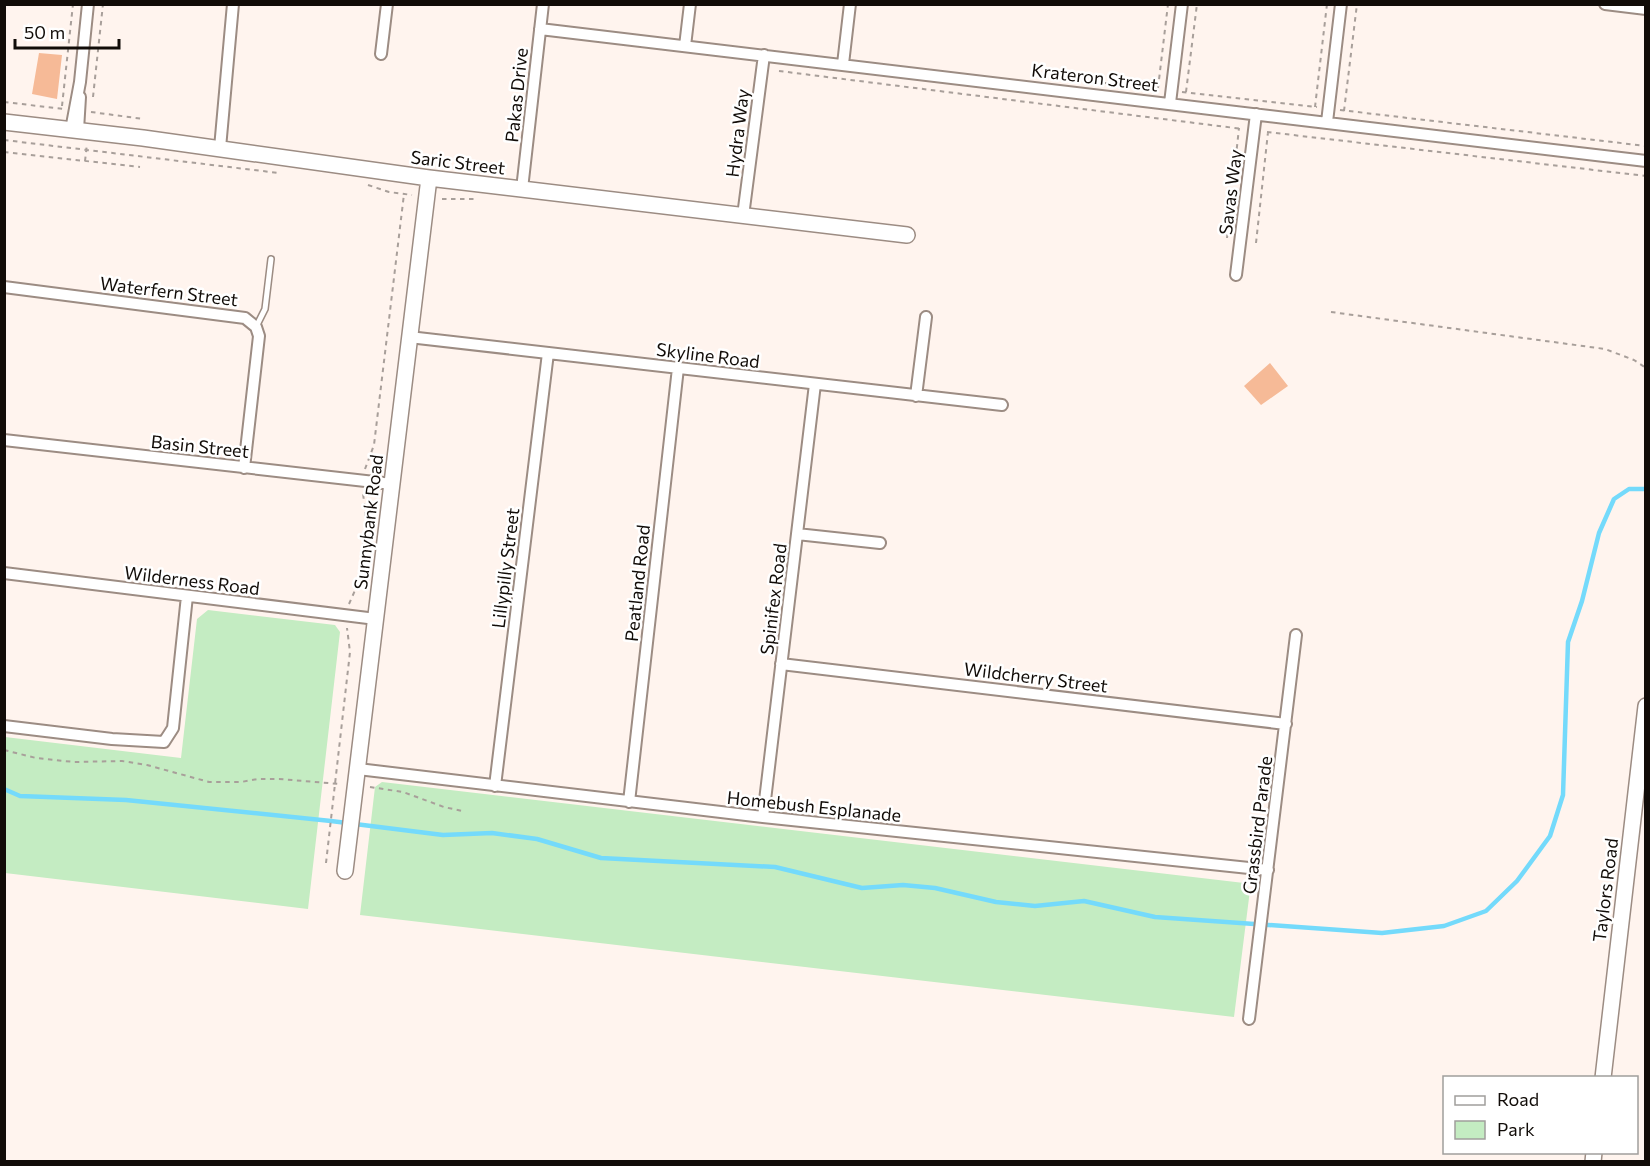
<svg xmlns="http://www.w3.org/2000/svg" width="1650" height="1166" font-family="Commissioner,sans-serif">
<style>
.green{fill:#c4ecc2}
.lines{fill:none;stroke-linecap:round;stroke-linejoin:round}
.stream{stroke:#74dafb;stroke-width:4.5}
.building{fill:#f6ba97}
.lane-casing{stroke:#9c8c83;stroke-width:8}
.street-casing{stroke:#9c8c83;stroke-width:14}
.secondary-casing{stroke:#9c8c83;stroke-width:18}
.path{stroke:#a89f9a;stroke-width:2;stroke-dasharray:4.5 4.5;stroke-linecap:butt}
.lane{stroke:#fff;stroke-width:5}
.street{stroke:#fff;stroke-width:10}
.secondary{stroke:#fff;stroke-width:15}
.labels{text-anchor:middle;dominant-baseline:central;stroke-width:5;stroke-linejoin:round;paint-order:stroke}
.street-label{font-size:18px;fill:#110c08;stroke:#fff}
</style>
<rect width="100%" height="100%" fill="#fff4ee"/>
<path class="green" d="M208,610l127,15 5,7 -32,277 -303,-36v-136l176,21 16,-139z
M382,782l862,101 6,7 -16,127 -874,-102 15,-128z"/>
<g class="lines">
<path class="stream" d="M4,789l16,7 106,4 205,21 112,14 49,-2 45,6 64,19 174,9 87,21 41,-3 32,3 61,14 39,4 49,-5 71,16 227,16 62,-7 42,-15 31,-30 33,-45 13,-41 5,-153 14,-41 17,-68 15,-34 15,-10h17"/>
</g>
<path class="building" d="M39,53l23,2 -5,44 -25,-5z
M1270,363l18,23 -27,19 -17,-19z"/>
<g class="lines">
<g class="lane-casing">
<path id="lane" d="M256,327l9,-18 6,-50"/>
</g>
<g class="street-casing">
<path id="street" d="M1605,4l41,5
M540,29l1106,132
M685,46l5,-42
M381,54l6,-50
M843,64l7,-60
M1170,103l12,-99
M1327,122l14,-118
M71,130l9,-48 8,-78
M78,130l2,-33
M220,148l13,-144
M522,189l21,-185
M743,216l21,-161
M1236,275l20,-161
M4,287l241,31 11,9 3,9 -15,132
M409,337l593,68
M916,396l10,-79
M4,440l388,44
M797,534l83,9
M4,573l372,46
M781,664l505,60
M4,726l108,13 52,3 9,-14 14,-132
M358,769l405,48 505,53
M495,786l53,-433
M629,802l49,-434
M763,817l52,-433
M1249,1019l47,-384"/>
</g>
<g class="secondary-casing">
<path id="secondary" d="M4,122l139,16 286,40 478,57
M345,871l84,-693
M1603,1078l43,-372
M1593,1162l1,-10"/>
</g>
<path class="path" d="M779,71l464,58
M1096,82l63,7
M1158,88l10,-84
M1182,92l135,15
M1186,92l11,-88
M93,97l10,-93
M4,102l60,7
M62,106l11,-102
M1315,107l12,-103
M1340,110l306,36
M1344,111l13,-107
M91,112l53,7
M1267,132l379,44
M4,140l275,33
M4,152l136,15
M85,161l2,-17
M368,185l21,7 23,3
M442,199h36
M1227,238l12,-110
M1256,243l12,-111
M1331,312l274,37 29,11 12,8
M365,469l9,-24 30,-251
M349,604l11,-25 6,-60 -3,-26
M4,750l32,8 38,4 48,-1 25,4 62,17h32l17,-3h21l61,5
M370,787l33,5 41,15 18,4
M326,863l24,-211 -3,-24"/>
<use href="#lane" class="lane"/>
<use href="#street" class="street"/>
<use href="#secondary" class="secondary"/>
</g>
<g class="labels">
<g class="street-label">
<text transform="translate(1095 77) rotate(7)">Krateron Street</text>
<text transform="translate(516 95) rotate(-84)">Pakas Drive</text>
<text transform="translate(737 133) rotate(-83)">Hydra Way</text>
<text transform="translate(458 162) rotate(7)">Saric Street</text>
<text transform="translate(1230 192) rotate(-83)">Savas Way</text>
<text transform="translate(169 291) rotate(7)">Waterfern Street</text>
<text transform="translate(708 355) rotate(7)">Skyline Road</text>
<text transform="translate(200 446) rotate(6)">Basin Street</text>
<text transform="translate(368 522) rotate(-83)">Sunnybank Road</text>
<text transform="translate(505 568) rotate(-83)">Lillypilly Street</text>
<text transform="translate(192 580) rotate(7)">Wilderness Road</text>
<text transform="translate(637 583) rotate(-84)">Peatland Road</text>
<text transform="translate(773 599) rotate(-83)">Spinifex Road</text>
<text transform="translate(1036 677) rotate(7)">Wildcherry Street</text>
<text transform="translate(814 806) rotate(6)">Homebush Esplanade</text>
<text transform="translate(1257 825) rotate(-83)">Grassbird Parade</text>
<text transform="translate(1605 890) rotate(-83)">Taylors Road</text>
</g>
</g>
<rect width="1650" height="1166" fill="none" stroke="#110c08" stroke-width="12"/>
<rect x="1443" y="1076" width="195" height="78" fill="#ffffff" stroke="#a09e9c" stroke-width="1.5"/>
<rect x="1455" y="1096" width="30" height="9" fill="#ffffff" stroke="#a09e9c" stroke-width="1.5"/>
<text x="1497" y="1106" font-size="18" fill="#110c08">Road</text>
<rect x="1455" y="1121" width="30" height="18" fill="#c4ecc2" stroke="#a09e9c" stroke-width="1.5"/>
<text x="1497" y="1136" font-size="18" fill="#110c08">Park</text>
<path d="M15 39v9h104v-9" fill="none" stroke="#110c08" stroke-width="3"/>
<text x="24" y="39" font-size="18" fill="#110c08" stroke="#ffffff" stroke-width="4.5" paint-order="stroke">50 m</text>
</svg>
